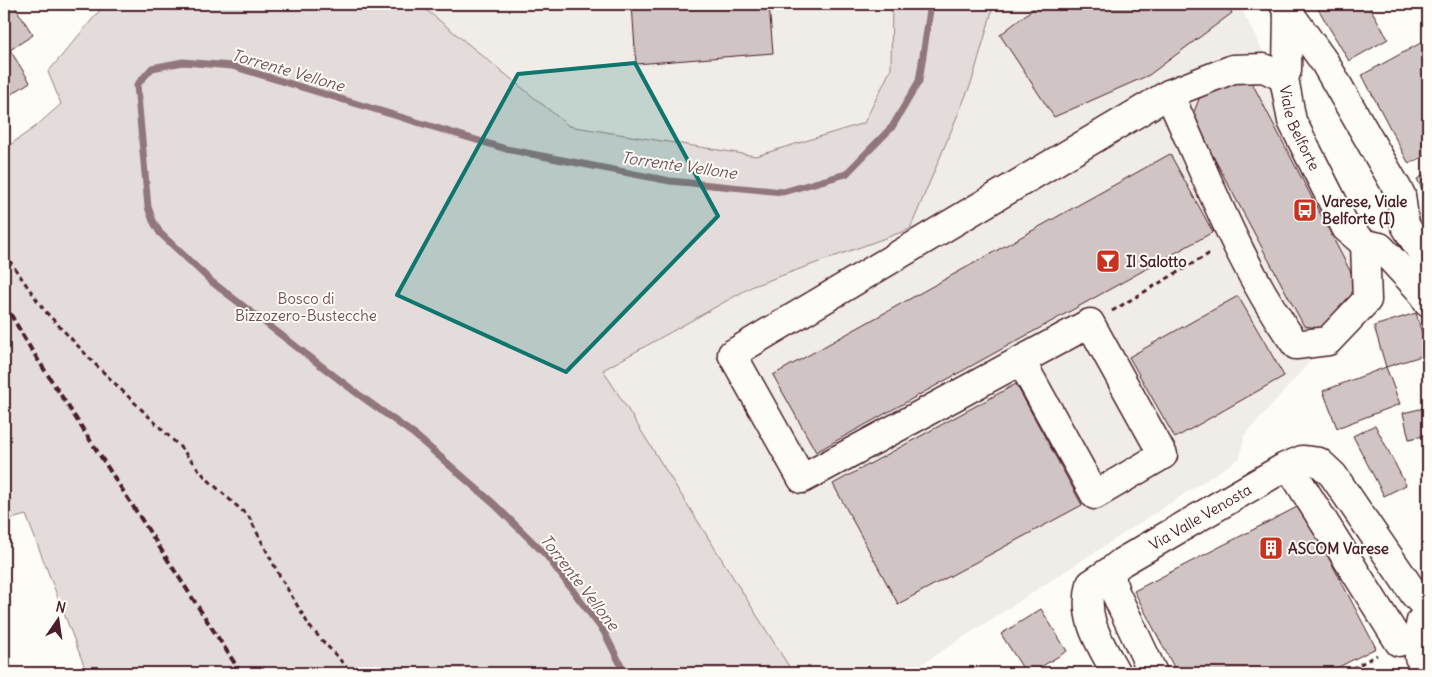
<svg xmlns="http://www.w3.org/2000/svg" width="1432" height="677" font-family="Delius,sans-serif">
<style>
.built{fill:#f0ece8}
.green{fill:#e3dcda;stroke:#967e82}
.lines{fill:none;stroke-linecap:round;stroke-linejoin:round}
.stream{stroke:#91777b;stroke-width:7}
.building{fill:#d0c5c4;stroke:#4a1f2b}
.minor-casing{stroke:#4a1f2b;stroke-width:31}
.major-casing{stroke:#4a1f2b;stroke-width:31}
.path{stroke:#4a1f2b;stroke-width:3;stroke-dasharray:5 4;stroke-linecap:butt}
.minor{stroke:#fdfcf7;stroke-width:28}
.major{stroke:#fdfcf7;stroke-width:28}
.rail{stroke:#4a1f2b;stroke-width:4;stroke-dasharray:8 4;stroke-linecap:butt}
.marked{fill:#0f766e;fill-opacity:0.2;stroke:#0f766e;stroke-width:4;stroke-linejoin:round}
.labels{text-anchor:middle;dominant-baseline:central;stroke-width:4;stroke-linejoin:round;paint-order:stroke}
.street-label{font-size:15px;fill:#4a1f2b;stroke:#fdfcf7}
.poi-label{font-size:15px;font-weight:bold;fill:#4a1f2b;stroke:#fdfcf7;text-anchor:start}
.park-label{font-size:15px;fill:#704e57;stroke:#fdfcf7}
.water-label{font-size:16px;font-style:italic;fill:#73525a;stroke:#fdfcf7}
</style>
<rect width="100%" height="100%" fill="#fdfcf7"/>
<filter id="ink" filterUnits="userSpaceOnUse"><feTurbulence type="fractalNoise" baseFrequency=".02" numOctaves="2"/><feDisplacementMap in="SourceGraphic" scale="10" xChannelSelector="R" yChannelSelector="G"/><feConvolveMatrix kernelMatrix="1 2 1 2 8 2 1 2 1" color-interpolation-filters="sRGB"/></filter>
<g filter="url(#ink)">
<path class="built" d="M419,4h473l-1,65 -27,54 -108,33 -187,-30z
M994,4h245l138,274 -49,63 -84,95 -4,22 -332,215h-115l-190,-303 150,-84 157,-57 62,-148z"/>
<path class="green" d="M105,4h314l150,122 187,30 108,-33 27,-54 1,-65h102l-22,77 -62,148 -157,57 -150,84 190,303h-706l-61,-158 -22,6v-372l31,-22 26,-23 -13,-32z"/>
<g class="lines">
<path class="stream" d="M625,673l-21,-41 -58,-77 -52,-51 -79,-69 -57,-41 -146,-112 -52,-49 -7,-12 -5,-14 -11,-122 15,-17 31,-6 49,4 274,83 164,32 113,11 63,-18 46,-47 27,-46 12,-77"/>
</g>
<path class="building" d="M4,4h9l20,31 -23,15 20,32 -26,17z
M632,4h137l4,49 -137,11z
M1039,4h188l5,9 -83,62 -95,42 -54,-82z
M1322,4h46l20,35 -39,22 -32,-54z
M1428,39v115l-19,10 -47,-89z
M1222,79l29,2 107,205 -5,25 -27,18 -22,-3 -112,-209 10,-26z
M1170,154l43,78 -397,220 -43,-77z
M1428,173v28l-11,-22z
M1238,296l46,80 -109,62 -46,-81z
M1416,313l12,41 -42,13 -12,-41z
M1386,367l14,37 -63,24 -14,-37z
M1016,384l66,121 -184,99 -65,-120z
M1428,407v28l-19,4 -6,-26z
M1375,425l31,60 -22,11 -31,-60z
M1301,505l75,143 -49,25h-150l-43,-82z
M1041,609l26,42 -36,22h-5l-25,-39z"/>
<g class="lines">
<g class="minor-casing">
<g id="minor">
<path d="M1169,94c39,85 72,176 127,251l32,-4 39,-41 -2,-56"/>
<path d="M1021,361l74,134 68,-40 -73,-132 -288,156 -70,-125 437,-260 64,-25 31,-1 20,10"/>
<path d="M1289,466l110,176"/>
<path d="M1112,570l-21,14c-9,35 9,59 25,89"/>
<path d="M1419,657l-1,-22 3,-14 7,-4"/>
<path id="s1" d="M1153,673l-38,-81 -3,-10v-12l10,-8 163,-95 17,-7 17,2 14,13 82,120 13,14"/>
</g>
</g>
<g class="major-casing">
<g id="major">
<path d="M1285,7l40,56 76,132 4,30 23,37"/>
<path id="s2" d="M1288,12l-1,58 -3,8 8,43 54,107 19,16 15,3 40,43 8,13"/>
</g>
</g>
<path class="path" d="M4,253l40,57 52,55 84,82 26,31 43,39 29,56 32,54 42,46
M1112,311l100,-59
M1344,673l33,-18"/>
<use href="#minor" class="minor"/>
<use href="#major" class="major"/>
<path class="rail" d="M4,303l27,46 210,324"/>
</g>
</g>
<path class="marked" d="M635,63l83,153 -152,156 -169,-77 121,-221z"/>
<defs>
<g id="bus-square" transform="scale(1.25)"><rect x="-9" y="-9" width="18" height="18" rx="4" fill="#c8321e" stroke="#fdfcf7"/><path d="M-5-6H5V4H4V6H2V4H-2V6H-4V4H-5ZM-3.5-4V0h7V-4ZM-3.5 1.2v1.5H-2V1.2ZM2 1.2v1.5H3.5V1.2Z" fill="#fff"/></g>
<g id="bar-square" transform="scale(1.25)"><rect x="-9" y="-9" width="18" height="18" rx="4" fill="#c8321e" stroke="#fdfcf7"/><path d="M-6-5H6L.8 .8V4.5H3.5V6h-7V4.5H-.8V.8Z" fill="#fff"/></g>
<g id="building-square" transform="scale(1.25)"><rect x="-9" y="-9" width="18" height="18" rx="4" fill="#c8321e" stroke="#fdfcf7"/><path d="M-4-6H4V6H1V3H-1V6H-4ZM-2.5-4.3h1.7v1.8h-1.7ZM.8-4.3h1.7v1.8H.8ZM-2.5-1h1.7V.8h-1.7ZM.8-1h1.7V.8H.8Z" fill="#fff"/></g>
</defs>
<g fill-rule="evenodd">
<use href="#bus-square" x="1305" y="210"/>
<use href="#bar-square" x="1108" y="261"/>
<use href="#building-square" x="1271" y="548"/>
</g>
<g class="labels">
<g class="street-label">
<text stroke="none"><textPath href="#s2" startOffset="119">Viale Belforte</textPath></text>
<text stroke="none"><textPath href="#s1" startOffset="215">Via Valle Venosta</textPath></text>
</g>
<g class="poi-label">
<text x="1322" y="201">Varese, Viale<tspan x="1322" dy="17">Belforte (I)</tspan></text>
<text x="1126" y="261">Il Salotto</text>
<text x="1288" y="548">ASCOM Varese</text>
</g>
<g class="park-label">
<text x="306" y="298">Bosco di<tspan x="306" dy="17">Bizzozero-Bustecche</tspan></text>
</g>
<g class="water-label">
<text transform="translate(288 70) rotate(16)">Torrente Vellone</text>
<text transform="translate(679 165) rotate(8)">Torrente Vellone</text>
<text transform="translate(580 582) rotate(52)">Torrente Vellone</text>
</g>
</g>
<rect width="1432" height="677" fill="none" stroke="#fdfcf7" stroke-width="20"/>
<rect x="10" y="10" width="1412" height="657" fill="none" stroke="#4a1f2b" stroke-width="2" filter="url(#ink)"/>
<g transform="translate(58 620) rotate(13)" stroke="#fdfcf7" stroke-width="4" paint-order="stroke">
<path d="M0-4L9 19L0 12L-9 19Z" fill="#4a1f2b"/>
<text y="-8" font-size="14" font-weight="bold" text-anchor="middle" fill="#4a1f2b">N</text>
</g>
</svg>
